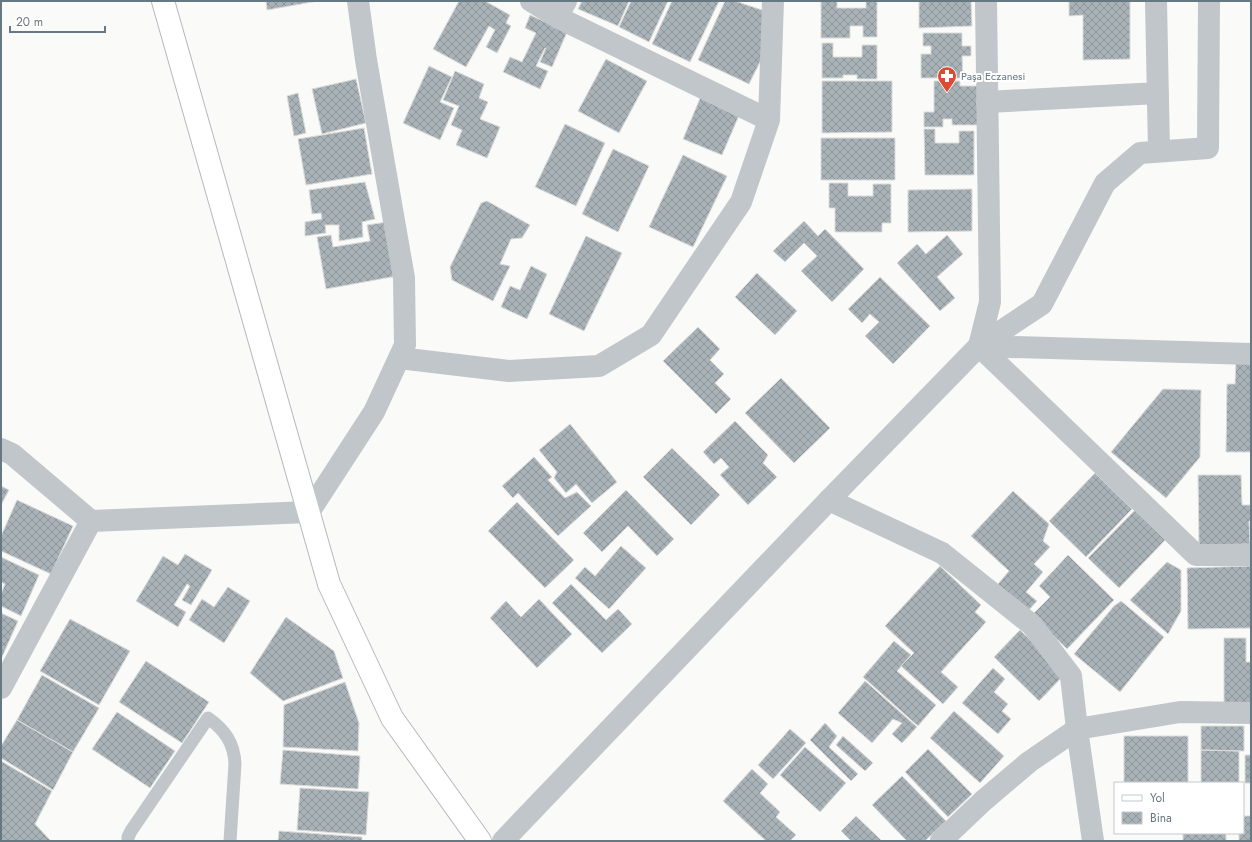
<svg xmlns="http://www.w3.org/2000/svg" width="1252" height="842" font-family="Jost,sans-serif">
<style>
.building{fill:url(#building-cross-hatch);stroke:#dcdcda}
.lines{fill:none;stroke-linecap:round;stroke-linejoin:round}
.secondary-casing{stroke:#b4babe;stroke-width:24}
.service{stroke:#c1c6ca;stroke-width:13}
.minor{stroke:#c1c6ca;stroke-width:22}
.tertiary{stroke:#c1c6ca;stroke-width:22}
.secondary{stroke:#fff;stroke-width:22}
.labels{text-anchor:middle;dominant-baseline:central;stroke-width:4;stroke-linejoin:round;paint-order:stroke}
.poi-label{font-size:11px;fill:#667882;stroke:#fff;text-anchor:start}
</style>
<defs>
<pattern id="building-cross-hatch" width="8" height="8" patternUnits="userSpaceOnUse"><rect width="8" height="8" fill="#a8b2b7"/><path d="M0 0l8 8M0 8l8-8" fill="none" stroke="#8d969a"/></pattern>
</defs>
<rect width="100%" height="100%" fill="#fafaf8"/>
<path class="building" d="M266,1h52l-51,9z
M459,1h26l25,14 -4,8 5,3 -14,27 -11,-6 9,-17 -6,-4 -23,41 -33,-18z
M582,1h47l-11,25 -40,-17z
M631,1h37l-19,41 -30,-15z
M672,1h47l-29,61 -38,-18z
M725,1h10l33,11 -1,36 -18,36 -51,-24z
M821,1h16v7h29v-7h11v36h-14v-11h-13v12h-29z
M919,1h52l1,25 -53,2z
M1069,1h61v58l-47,1v-45l-14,1z
M530,15l37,17 -15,35 -12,-5 6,-14h-1l-9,18 12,5 -8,18 -37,-17 7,-15 12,5 14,-29 -11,-5z
M923,33h39v13h9v10h-9l1,22h-42v-24h10v-8h-8z
M822,43h11v14h29v-12h15v34h-20v-4h-14v3h-21z
M606,59l41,22 -28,52 -41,-22z
M429,66l23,11 -12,25 14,6 -14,32 -37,-17z
M455,71l29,13 -5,14 9,4 -8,17 20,8 -13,31 -31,-13 6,-15 -11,-5 8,-19 -16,-6z
M356,79l10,44 -44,11 -10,-45z
M822,81h70v51l-70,1z
M934,81h26v5h18v39h-26v-6h-9v8h-19v-15h10z
M298,93l8,40 -12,3 -7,-40z
M701,96l39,17 -18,42 -39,-16z
M565,124l40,19 -29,63 -41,-19z
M364,128l8,46 -66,11 -8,-46z
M924,129h11v14h24v-12h15v44h-49z
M821,138h74v42h-74z
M613,149l36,17 -31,66 -36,-18z
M683,155l44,21 -34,71 -44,-20z
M365,182l10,37 -13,3 1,15 -24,4v-16h-14l1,8 -21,3v-14l17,-3 -1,-6 -9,1 -3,-24z
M829,183h19v13h25v-12h18v39h-9v9h-47v-24h-6z
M972,189v42l-64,1v-42z
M487,201l43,24 -8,13 -11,1 -11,25 10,2 -17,35 -41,-21 -2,-13 31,-64z
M804,221l14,15 7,-7 39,40 -32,33 -31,-31 16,-15 -13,-13 -19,19 -12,-11z
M387,222l10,54 -71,13 -9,-52 14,-2 2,12 37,-6 -3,-16z
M947,235l16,19 -26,23 18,21 -15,13 -43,-48 20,-19 9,10z
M586,236l36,17 -38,78 -35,-17z
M531,266l16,8 -20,45 -26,-12 9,-21 10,4z
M757,273l40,38 -22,24 -40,-38z
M880,277l50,49 -37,38 -28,-28 14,-14 -9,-8 -8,9 -14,-14z
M698,327l22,22 -10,11 14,14 -9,9 16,16 -15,15 -53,-53z
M1236,359h15v93h-25l1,-68h8z
M781,378l49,50 -36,35 -49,-50z
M1163,389l38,1 -1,67 -34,41 -55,-46z
M735,421l33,34 -5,8 14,14 -29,28 -28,-30 9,-8 -8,-9 -7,6 -11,-12z
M570,424l47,58 -25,21 -16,-19 -10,9 -12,-15 3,-6 -18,-22z
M672,448l48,47 -29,30 -48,-48z
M534,457l18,20 -4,3 17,18 12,-6 14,14 -33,30 -40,-43 -5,5 -11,-12z
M1095,473l37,36 -46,48 -37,-36z
M1198,475h43l1,30h9v16h-2l1,23 -51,1z
M1,486l8,4 -8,15z
M626,490l48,49 -17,17 -29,-30 -26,26 -19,-19z
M1013,491l36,33 -6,17 7,6 -16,17 9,8 -17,20 11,9 -10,11 -29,-28 11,-13 -38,-35z
M17,500l56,26 -22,48 -50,-23v-15z
M517,502l57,58 -29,28 -57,-57z
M1139,506l31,29 -51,53 -31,-30z
M621,546l25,22 -37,41 -34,-31 10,-11 10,9z
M185,554l27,16 -21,35 -9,-5 8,-14 -3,-2 -13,21 12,7 -8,15 -42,-26 27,-45 15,9z
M1068,555l46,45 -47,49 -35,-34 18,-18 -11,-11z
M1,557l38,18 -18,41 -20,-10v-12l4,-10 -4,-2z
M1167,562l14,8v41l-13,23 -38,-34z
M940,566l41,39 -6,7 11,10 -45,50 17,15 -15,17 -42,-38 13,-13 -29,-27z
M1251,566v62l-63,1 -1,-61z
M571,584l35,36 12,-11 14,15 -30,29 -50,-50z
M228,587l22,14 -26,42 -35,-23 13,-21 12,8z
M539,599l33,35 -35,34 -47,-50 16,-17 15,16z
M1121,601l43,36 -44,55 -46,-38 40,-48z
M1,613l17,8 -16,36 -1,-1z
M286,617l48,34 9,27 -60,23 -33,-28z
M70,619l60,32 -31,54 -59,-34z
M1020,630l45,44 -26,27 -45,-44z
M1224,638h22v24h5v47h-27z
M894,641l17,14 -14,16 39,34 -18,21 -55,-49z
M146,661l63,41 -27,41 -63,-41z
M993,668l12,11 -11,13 14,12 -6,7 9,8 -13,15 -36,-31z
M42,675l57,33 -26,44 -56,-32z
M865,681l52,46 -15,16 -10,-9 10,-11 -9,-4 -21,24 -34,-30z
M345,682l14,41 -1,28 -75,-4 1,-42z
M954,711l50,45 -24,27 -50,-45z
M117,712l58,39 -25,37 -58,-39z
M17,720l56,32 -20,38 -52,-32v-12z
M825,723l12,13 -8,11 29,27 -7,7 -41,-41z
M1201,726h43v25l-43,-1z
M790,729l16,14 -33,36 -15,-14z
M843,736l30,27 -8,8 -29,-26z
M1124,736h64v47h-64z
M805,747l41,36 -26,29 -40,-37z
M928,749l44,45 -24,23 -43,-45z
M283,750l77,6 -2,33 -78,-5z
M1201,750l38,1v32h-38z
M1245,755h6v28h-6z
M1,761l51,30 -17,33 16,17h-50z
M752,769l16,15 -8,9 20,19 -4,5 20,18 -6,6h-24l-43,-40z
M902,776l44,45 -21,20h-18l-35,-36z
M300,788l69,4 -3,43 -69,-5z
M856,816l26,25h-31l-10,-10z
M1243,816h8v25h-12v-8h4z
M279,831l83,6v4h-84z
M1183,833h43v8h-43z"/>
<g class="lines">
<g class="secondary-casing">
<path id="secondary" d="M163,1l166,583 63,134 88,123"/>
</g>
<path class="service" d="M128,841v-4l3,-6 77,-113c17,12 26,25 27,46l-5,77"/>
<path class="minor" d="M531,1l26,16 212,103
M1156,1l3,150
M1209,1l-1,147 -68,5 -35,30 -63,121 -63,42 217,209h55
M557,17l9,-16
M987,102l171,-9
M399,358l110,13 90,-5 52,-31 90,-133 28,-82 4,-119
M1,449l11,5 79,67 218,-9 65,-100 31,-67 -1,-67 -38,-218 -8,-59
M829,500l113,53 90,72 39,51 6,53 16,112
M1,688l90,-167
M941,841l42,-40 46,-39 48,-33 103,-17 71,1"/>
<path class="tertiary" d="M979,346l272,8
M503,841l326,-341 150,-154 11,-44 -4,-301"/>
<use href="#secondary" class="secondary"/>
</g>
<defs>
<g id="pharmacy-pin" transform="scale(1)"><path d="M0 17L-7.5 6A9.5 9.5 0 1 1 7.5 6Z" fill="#de4a33" stroke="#fff"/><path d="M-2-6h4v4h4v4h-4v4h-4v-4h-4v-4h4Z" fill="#fff"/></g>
</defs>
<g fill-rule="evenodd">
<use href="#pharmacy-pin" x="947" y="76"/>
</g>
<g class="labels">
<g class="poi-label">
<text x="961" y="76">Paşa Eczanesi</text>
</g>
</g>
<rect width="1252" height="842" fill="none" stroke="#667882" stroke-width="4"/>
<rect x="1114" y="782" width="130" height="52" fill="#ffffff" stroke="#c2c9cd"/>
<rect x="1122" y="795" width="20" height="6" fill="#ffffff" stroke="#c2c9cd"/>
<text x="1150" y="802" font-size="12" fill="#667882">Yol</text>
<rect x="1122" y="812" width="20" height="12" fill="url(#building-cross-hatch)" stroke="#c2c9cd"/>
<text x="1150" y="822" font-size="12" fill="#667882">Bina</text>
<path d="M10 26v6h95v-6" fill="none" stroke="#667882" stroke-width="2"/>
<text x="16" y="26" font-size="12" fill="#667882" stroke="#ffffff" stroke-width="3" paint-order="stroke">20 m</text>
</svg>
